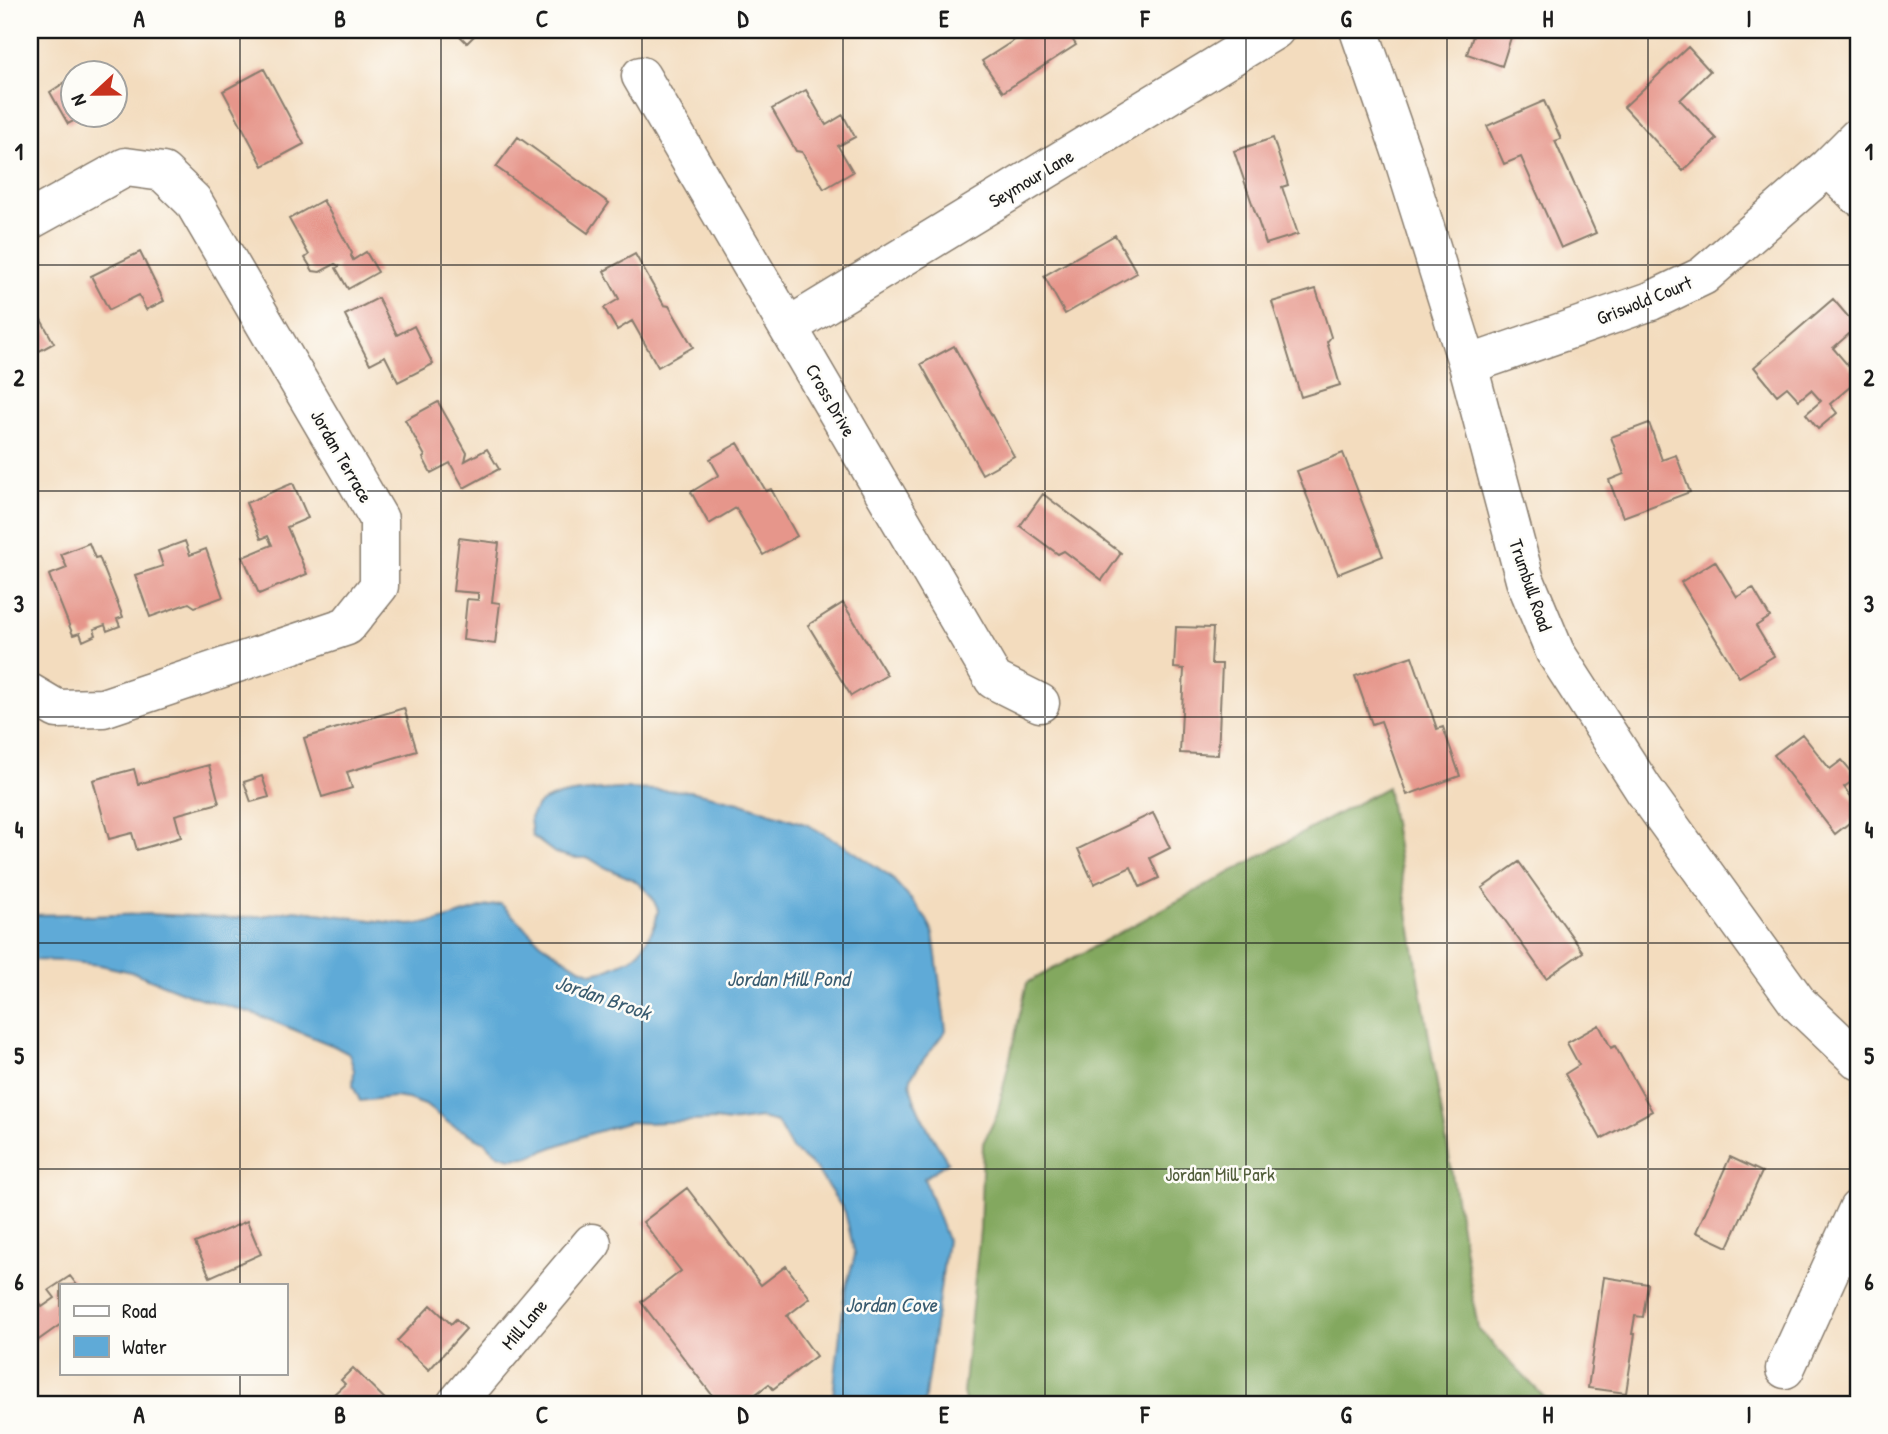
<svg xmlns="http://www.w3.org/2000/svg" width="1888" height="1434" font-family="'Patrick Hand',sans-serif">
<style>
.forest{fill:#83a85e;stroke:#50623d;stroke-width:2}
.water{fill:#5faad7;stroke:#3e637a;stroke-width:2}
.building{fill:#e6968b}
.lines{fill:none;stroke-linecap:round;stroke-linejoin:round}
.minor-casing{stroke:#887c6d;stroke-width:41}
.minor{stroke:#fff;stroke-width:38}
.grid{fill:none;stroke:#1c1c1c;stroke-width:2;stroke-opacity:0.55}
.labels{text-anchor:middle;dominant-baseline:central;stroke-width:5;stroke-linejoin:round;paint-order:stroke}
.street-label{font-size:19px;fill:#1c1c1c;stroke:#fdfcf7}
.park-label{font-size:19px;fill:#525e3b;stroke:#fdfcf7}
.water-label{font-size:21px;font-style:italic;fill:#3a5c70;stroke:#fdfcf7}
.neatline{fill:none;stroke:#1c1c1c;stroke-width:2.5}
.grid-label{font-size:23px;text-anchor:middle;font-weight:bold;fill:#1c1c1c}
</style>
<rect width="100%" height="100%" fill="#fdfcf7"/>
<filter id="ink" filterUnits="userSpaceOnUse"><feTurbulence type="fractalNoise" baseFrequency=".0143" numOctaves="2"/><feDisplacementMap in="SourceGraphic" scale="14" xChannelSelector="R" yChannelSelector="G"/><feConvolveMatrix kernelMatrix="1 2 1 2 8 2 1 2 1" color-interpolation-filters="sRGB"/></filter>
<filter id="wash" filterUnits="userSpaceOnUse"><feTurbulence type="fractalNoise" baseFrequency=".00686" numOctaves="4" result="noise"/><feDisplacementMap in="SourceGraphic" scale="28" xChannelSelector="R" yChannelSelector="G"/><feGaussianBlur stdDeviation="1.57" result="paint"/><feColorMatrix in="noise" values="0 0 0 0 0 0 0 0 0 0 0 0 0 0 0 0 0 1.4 0 .05"/><feComposite in="paint" operator="in"/></filter>
<g filter="url(#wash)">
<rect width="100%" height="100%" fill="#f3dcbe"/>
<path class="forest" d="M1387,787l91,542 73,75h-585l-3,-11 17,-163 3,-87 14,-28 30,-132z"/>
<path class="water" d="M621,789l69,2 49,11 69,23 39,22 43,29 24,27 13,17 6,13 13,97c-6,9 -33,41 -35,48 -5,19 27,68 37,84l-24,16 23,62 -23,164h-92l13,-114 10,-35 -10,-43 -29,-43 -24,-20 -15,-27 -16,-4 -31,4 -16,-2 -68,3 -16,-1 -44,13 -59,22 -16,1 -14,-4 -12,-12 -35,-18 -25,-19 -17,-6 -14,-2 -34,4 -7,-15 1,-16 -5,-16 -15,-8 -79,-32 -62,-18 -58,-23 -35,-8 -37,-4 -33,-1v-45l43,-1 17,2 59,-2 83,4 30,-2 33,-6 114,15 27,-3 48,-15 17,-3 40,39 37,24 14,6 14,-3 25,-11 10,-9 14,-25 3,-15 -6,-13 -9,-10 -11,-8 -30,-13 -13,-8h-14l-20,-5 -23,-17 -2,-18c2,-4 5,-11 9,-14 15,-12 62,-14 82,-15z"/>
<g id="blocks">
<path class="building" d="M454,30h26l-13,13z
M1030,30h36l10,15 -73,47 -21,-31z
M1475,30h44l-1,3 -5,-2 -11,35 -35,-12z
M1688,47l22,24 -30,29 37,39 -34,32 -59,-64z
M264,69l40,75 -41,22 -40,-75z
M67,81l7,11v24h9l-15,8 -18,-32z
M806,90l20,35 17,-10 12,22 -17,9 15,26 -29,17 -22,-37 -6,-1 -24,-42z
M1544,101l17,38 -6,2 41,92 -35,15 -40,-91 -17,7 -17,-38z
M518,137l91,66 -21,30 -92,-66z
M1273,138l15,47 -6,2 16,47 -32,10 -32,-93z
M323,200l29,53 -1,3 2,4 13,-8 12,20 -30,17 -12,-21 3,-2 -4,-2 -15,8 -7,-1 -8,-13 4,-3 -20,-36z
M1115,235l22,38 -72,41 -21,-38z
M140,252l24,49 -18,9 -7,-15 -30,15 -18,-34z
M635,254l29,51 5,1 24,41 -35,20 -26,-46 -15,9 -13,-22 15,-9 -15,-28z
M1316,289l15,48 -4,5 13,43 -39,12 -29,-95z
M378,298l19,37 17,-9 19,38 -35,18 -13,-26 -15,8 -25,-49z
M1833,299l24,28 -24,21 25,29v3l-28,24 7,9 -19,16 -12,-15 15,-13 -10,-11 -12,10 -12,-13 -10,8 -23,-28z
M34,307l20,36 -24,13v-47z
M954,346l60,110 -32,18 -61,-110z
M438,402l29,51 -2,8 22,-12 12,20 -35,19 -14,-25 -19,10 -8,-15 2,-2 -20,-36z
M1649,423l13,37 14,-5 14,37 -67,25 -14,-37 15,-6 -13,-37z
M738,443l28,48 5,-2 26,47 -34,19 -27,-47 -27,16 -18,-32 28,-17 -9,-16z
M1343,453l40,103 -45,18 -41,-103z
M293,483l15,35 -21,9 20,47 -48,20 -16,-37 29,-12 -4,-9 -7,3 -15,-36z
M1043,494l78,59 -19,27 -38,-29 -6,3 -38,-28z
M459,538l40,5 -7,59 8,1 -5,41 -32,-4 4,-41 11,1v-7l-25,-2z
M185,541l5,14 16,-6 17,48 -28,10 -6,-4 -39,14 -15,-42 28,-9 -5,-15z
M89,543l6,15 4,-1 24,60 -6,2 3,7 -13,5 -2,-6 -11,4 2,6 -13,6 -3,-8 -7,2 -24,-60 18,-7 -6,-14z
M1715,561l22,36 16,-9 17,29 -14,9 18,30 -35,21 -58,-95z
M843,603l44,72 -36,21 -43,-71z
M1176,627l37,1 -2,36h11l-4,91 -38,-2 4,-84 -10,-1z
M1412,656l25,73 6,-2 17,49 -53,19 -26,-74 -9,3 -17,-48z
M404,708l13,43 -70,21 5,16 -30,9 -18,-59z
M1802,734l28,35 12,-9 15,18 -13,9 14,19v10l-23,18 -61,-79z
M209,765l10,38 -44,12 6,22 -44,13 -5,-17 -23,6 -16,-59 41,-11 4,15z
M262,776l7,21 -18,5 -7,-20z
M1153,813l17,35 -20,10 9,20 -19,9 -9,-20 -37,17 -16,-35z
M1519,862l64,90 -37,26 -64,-90z
M1599,1025l12,23 4,-2 37,65 -51,28 -36,-65 14,-9 -12,-22z
M1730,1157l32,15 -34,75 -32,-15z
M687,1188l74,97 25,-19 24,32 -23,18 29,40 -43,33 -4,-5 -26,20h-24l-78,-102 40,-31 -38,-49z
M247,1221l14,33 -51,23 -15,-34z
M70,1276l7,9h-16v39l-24,17 -7,-11v-34l3,-2 9,13 13,-9 -6,-8z
M1604,1277l44,7 -5,33 -8,-1 -3,18h3l-9,59 -38,-5z
M431,1305l20,19 5,-5 10,10 -37,41 -32,-29z
M353,1368l37,36h-58l6,-6 -4,-4 11,-10 -4,-4z"/>
</g>
</g>
<g filter="url(#ink)">
<use href="#blocks" fill-opacity="0" stroke="#887c6d" stroke-width="2"/>
<g class="lines">
<g class="minor-casing">
<path id="minor" d="M1359,30l43,124 66,211 57,215 30,72 89,138 154,213 60,57
M641,76l353,604 46,23
M1828,167l30,29
M30,220l96,-53 37,5 30,29 186,318v67l-32,40 -244,82 -46,1 -27,-16
M788,327l487,-297
M1468,365l183,-64 52,-25 125,-109 30,-30
M1785,1369l73,-160
M456,1404l136,-161"/>
</g>
<use href="#minor" class="minor"/>
</g>
</g>
<path class="grid" d="M240,30v1255M441,30v1374M642,30v1374M843,30v1374M1045,30v1374M1246,30v1374M1447,30v1374M1648,30v1374M30,265h1828M30,491h1828M30,717h1828M30,943h1828M30,1169h1828M240,1373v31"/>
<g class="labels">
<g class="street-label">
<text transform="translate(1031 178) rotate(-31)">Seymour Lane</text>
<text transform="translate(1644 300) rotate(-22)">Griswold Court</text>
<text transform="translate(831 400) rotate(60)">Cross Drive</text>
<text transform="translate(342 456) rotate(60)">Jordan Terrace</text>
<text transform="translate(1531 585) rotate(71)">Trumbull Road</text>
<text transform="translate(524 1324) rotate(-50)">Mill Lane</text>
</g>
<g class="park-label">
<text x="1220" y="1174">Jordan Mill Park</text>
</g>
<g class="water-label">
<text x="788" y="978">Jordan Mill Pond</text>
<text transform="translate(603 997) rotate(19)">Jordan Brook</text>
<text x="891" y="1304">Jordan Cove</text>
</g>
</g>
<rect width="1888" height="1434" fill="none" stroke="#fdfcf7" stroke-width="77"/>
<rect x="60" y="1284" width="228" height="91" fill="#fdfcf7" stroke="#a3a29f" stroke-width="2"/>
<rect x="74" y="1306" width="35" height="10" fill="#ffffff" stroke="#a3a29f" stroke-width="2"/>
<text x="122" y="1318" font-size="21" fill="#1c1c1c">Road</text>
<rect x="74" y="1336" width="35" height="21" fill="#5faad7" stroke="#a3a29f" stroke-width="2"/>
<text x="122" y="1354" font-size="21" fill="#1c1c1c">Water</text>
<g transform="translate(94 94) rotate(248)"><circle r="33" fill="#fdfcf7" stroke="#a3a29f" stroke-width="2"/>
<path d="M0-5L12 26L0 18L-12 26Z" fill="#c8321e"/>
<text y="-10" font-size="19" font-weight="bold" text-anchor="middle" fill="#1c1c1c">N</text>
</g>
<rect x="38" y="38" width="1812" height="1358" class="neatline"/>
<g class="grid-label">
<text x="139" y="27">A</text>
<text x="340" y="27">B</text>
<text x="542" y="27">C</text>
<text x="743" y="27">D</text>
<text x="944" y="27">E</text>
<text x="1145" y="27">F</text>
<text x="1346" y="27">G</text>
<text x="1548" y="27">H</text>
<text x="1749" y="27">I</text>
<text x="19" y="160">1</text>
<text x="1869" y="160">1</text>
<text x="19" y="386">2</text>
<text x="1869" y="386">2</text>
<text x="19" y="612">3</text>
<text x="1869" y="612">3</text>
<text x="19" y="838">4</text>
<text x="1869" y="838">4</text>
<text x="19" y="1064">5</text>
<text x="1869" y="1064">5</text>
<text x="19" y="1290">6</text>
<text x="1869" y="1290">6</text>
<text x="139" y="1423">A</text>
<text x="340" y="1423">B</text>
<text x="542" y="1423">C</text>
<text x="743" y="1423">D</text>
<text x="944" y="1423">E</text>
<text x="1145" y="1423">F</text>
<text x="1346" y="1423">G</text>
<text x="1548" y="1423">H</text>
<text x="1749" y="1423">I</text>
</g>
</svg>
